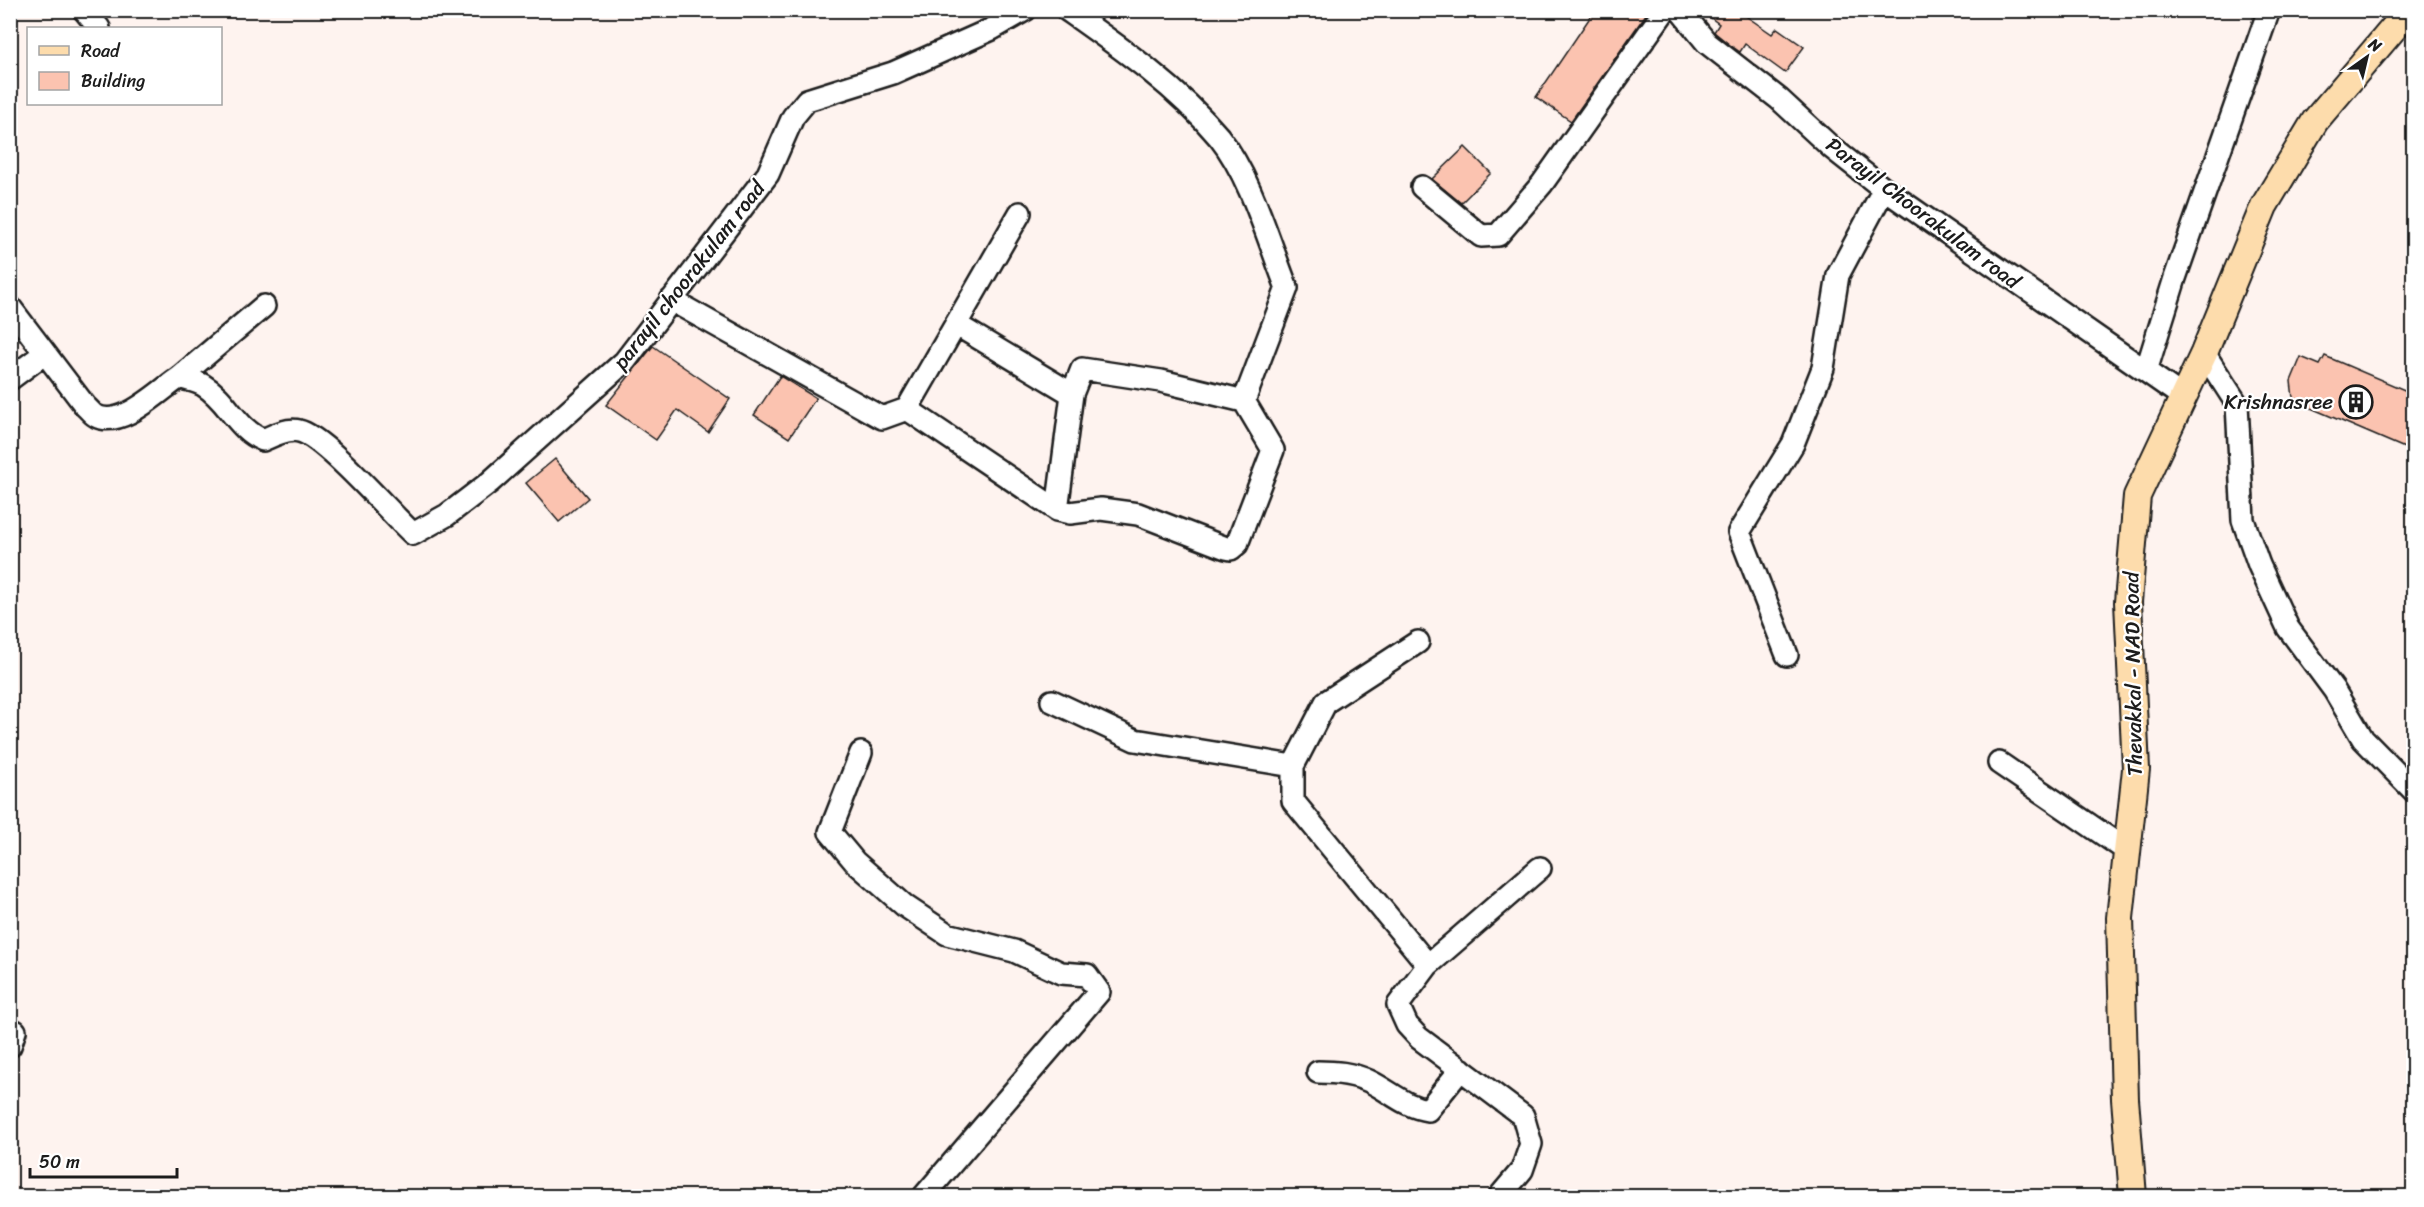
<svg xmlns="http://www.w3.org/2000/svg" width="2424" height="1207" font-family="Sriracha,sans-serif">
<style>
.building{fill:#fbc3b0;stroke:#1c1c1c;stroke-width:1.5}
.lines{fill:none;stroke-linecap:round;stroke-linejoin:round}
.minor-casing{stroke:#1c1c1c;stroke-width:26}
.major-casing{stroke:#1c1c1c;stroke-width:30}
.minor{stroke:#fff;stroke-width:21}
.major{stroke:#fddcac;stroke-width:26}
.labels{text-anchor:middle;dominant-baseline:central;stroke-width:4.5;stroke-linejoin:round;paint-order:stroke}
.street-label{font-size:21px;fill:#1c1c1c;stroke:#fff}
.poi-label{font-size:21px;fill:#1c1c1c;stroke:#fff;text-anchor:end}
</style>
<rect width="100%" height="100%" fill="#fef3ef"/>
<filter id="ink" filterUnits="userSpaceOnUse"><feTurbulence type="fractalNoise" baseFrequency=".0167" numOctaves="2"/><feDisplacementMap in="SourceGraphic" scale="12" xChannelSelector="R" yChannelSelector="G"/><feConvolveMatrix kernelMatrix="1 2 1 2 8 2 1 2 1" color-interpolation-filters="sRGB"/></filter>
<g filter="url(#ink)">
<path class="building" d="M1595,10h54l-78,111 -35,-24z
M1700,10h37l35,24 5,-6 27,19 -19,26 -40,-29 -5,8 -10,-7 -16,-13 5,-8z
M1465,147l26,26 -30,30 -29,-24z
M653,346l77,53 -22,33 -31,-22 -21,30 -50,-35z
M2325,356l89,38v58l-110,-47 -11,-7 -2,-17 10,-24 19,8z
M780,376l36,22 -27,40 -35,-23z
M555,459l33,39 -29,24 -33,-39z"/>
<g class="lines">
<g class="minor-casing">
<path id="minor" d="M84,10l15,18
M1067,10c54,38 109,76 152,127 32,40 49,103 68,151l-43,113
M1680,10l27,33 72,56 53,49 52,41 299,208
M1422,187l59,49 17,-1 44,-51 123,-174
M671,300l211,118 25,-9 113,-196
M10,307l76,100c3,2 7,8 10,9 26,13 64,-26 84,-39 7,3 16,4 23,8 25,15 33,44 60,55 11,-5 25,-12 36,-9 25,5 91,82 114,103l34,-19 43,-33 135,-121 143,-187 25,-57 14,-17 86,-27 99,-44 33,-19
M957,325l115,69 -15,116
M2204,353l33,51 6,116 16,45 29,63 46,62 29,49 51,52
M2146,371l29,-93 94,-268
M180,377l84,-71
M10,379l35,-26
M907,409l150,101 13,3 31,-4 37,5 88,34 5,1 6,-5 36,-94 -29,-49 -83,-20 -79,-12 -10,25
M1787,655l-48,-123 54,-88 30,-76 15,-93 46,-86
M1052,701l83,39 158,26v35l135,164
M861,753l-31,79 25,30 50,44 42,28 67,17 47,22 26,2 12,17 -175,204
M1999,763l127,87
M1293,766l33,-64 92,-60
M10,1046l5,-15
M1318,1072c17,0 34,1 51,9 21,10 36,26 59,29l33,-41
M1500,1196l22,-26 9,-26 -8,-28 -104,-78 -12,-13 -9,-20 30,-40 112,-97"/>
</g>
<g class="major-casing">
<path id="major" d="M2133,1196l-8,-97 -5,-181 16,-149 -8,-167 9,-106 67,-143 60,-147 51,-85 94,-111"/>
</g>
<use href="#minor" class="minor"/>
<use href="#major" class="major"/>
</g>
</g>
<defs>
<g id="building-ring" transform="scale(1.725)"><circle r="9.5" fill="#fff" stroke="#1c1c1c" stroke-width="1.5"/><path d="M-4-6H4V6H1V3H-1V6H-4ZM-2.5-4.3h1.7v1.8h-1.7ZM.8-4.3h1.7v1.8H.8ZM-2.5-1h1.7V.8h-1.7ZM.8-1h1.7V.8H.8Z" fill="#1c1c1c"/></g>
</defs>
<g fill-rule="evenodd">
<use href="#building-ring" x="2356" y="402"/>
</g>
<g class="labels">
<g class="street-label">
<text transform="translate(1923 213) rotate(37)">Parayil Choorakulam road</text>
<text transform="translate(689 275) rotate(-52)">parayil choorakulam road</text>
<text transform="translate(2133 674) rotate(-91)">Thevakkal - NAD Road</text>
</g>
<g class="poi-label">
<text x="2333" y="402">Krishnasree</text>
</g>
</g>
<rect width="2424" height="1207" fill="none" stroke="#fff" stroke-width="36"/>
<rect x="18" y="18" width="2388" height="1171" fill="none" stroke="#1c1c1c" stroke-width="2" filter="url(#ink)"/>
<rect x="27" y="27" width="195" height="78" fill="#ffffff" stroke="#a4a4a4" stroke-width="1.5"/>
<rect x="39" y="46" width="30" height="9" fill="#fddcac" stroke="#a4a4a4" stroke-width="1.5"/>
<text x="81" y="57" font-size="18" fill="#1c1c1c">Road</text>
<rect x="39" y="72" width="30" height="18" fill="#fbc3b0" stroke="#a4a4a4" stroke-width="1.5"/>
<text x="81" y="87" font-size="18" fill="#1c1c1c">Building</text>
<g transform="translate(2367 57) rotate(34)" stroke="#ffffff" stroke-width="4.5" paint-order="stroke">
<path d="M0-4.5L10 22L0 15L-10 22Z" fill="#1c1c1c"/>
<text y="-9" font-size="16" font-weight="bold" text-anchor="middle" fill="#1c1c1c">N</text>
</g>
<path d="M30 1168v9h147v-9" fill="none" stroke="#1c1c1c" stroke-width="3"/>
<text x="39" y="1168" font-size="18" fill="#1c1c1c" stroke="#ffffff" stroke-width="4.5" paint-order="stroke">50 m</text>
</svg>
